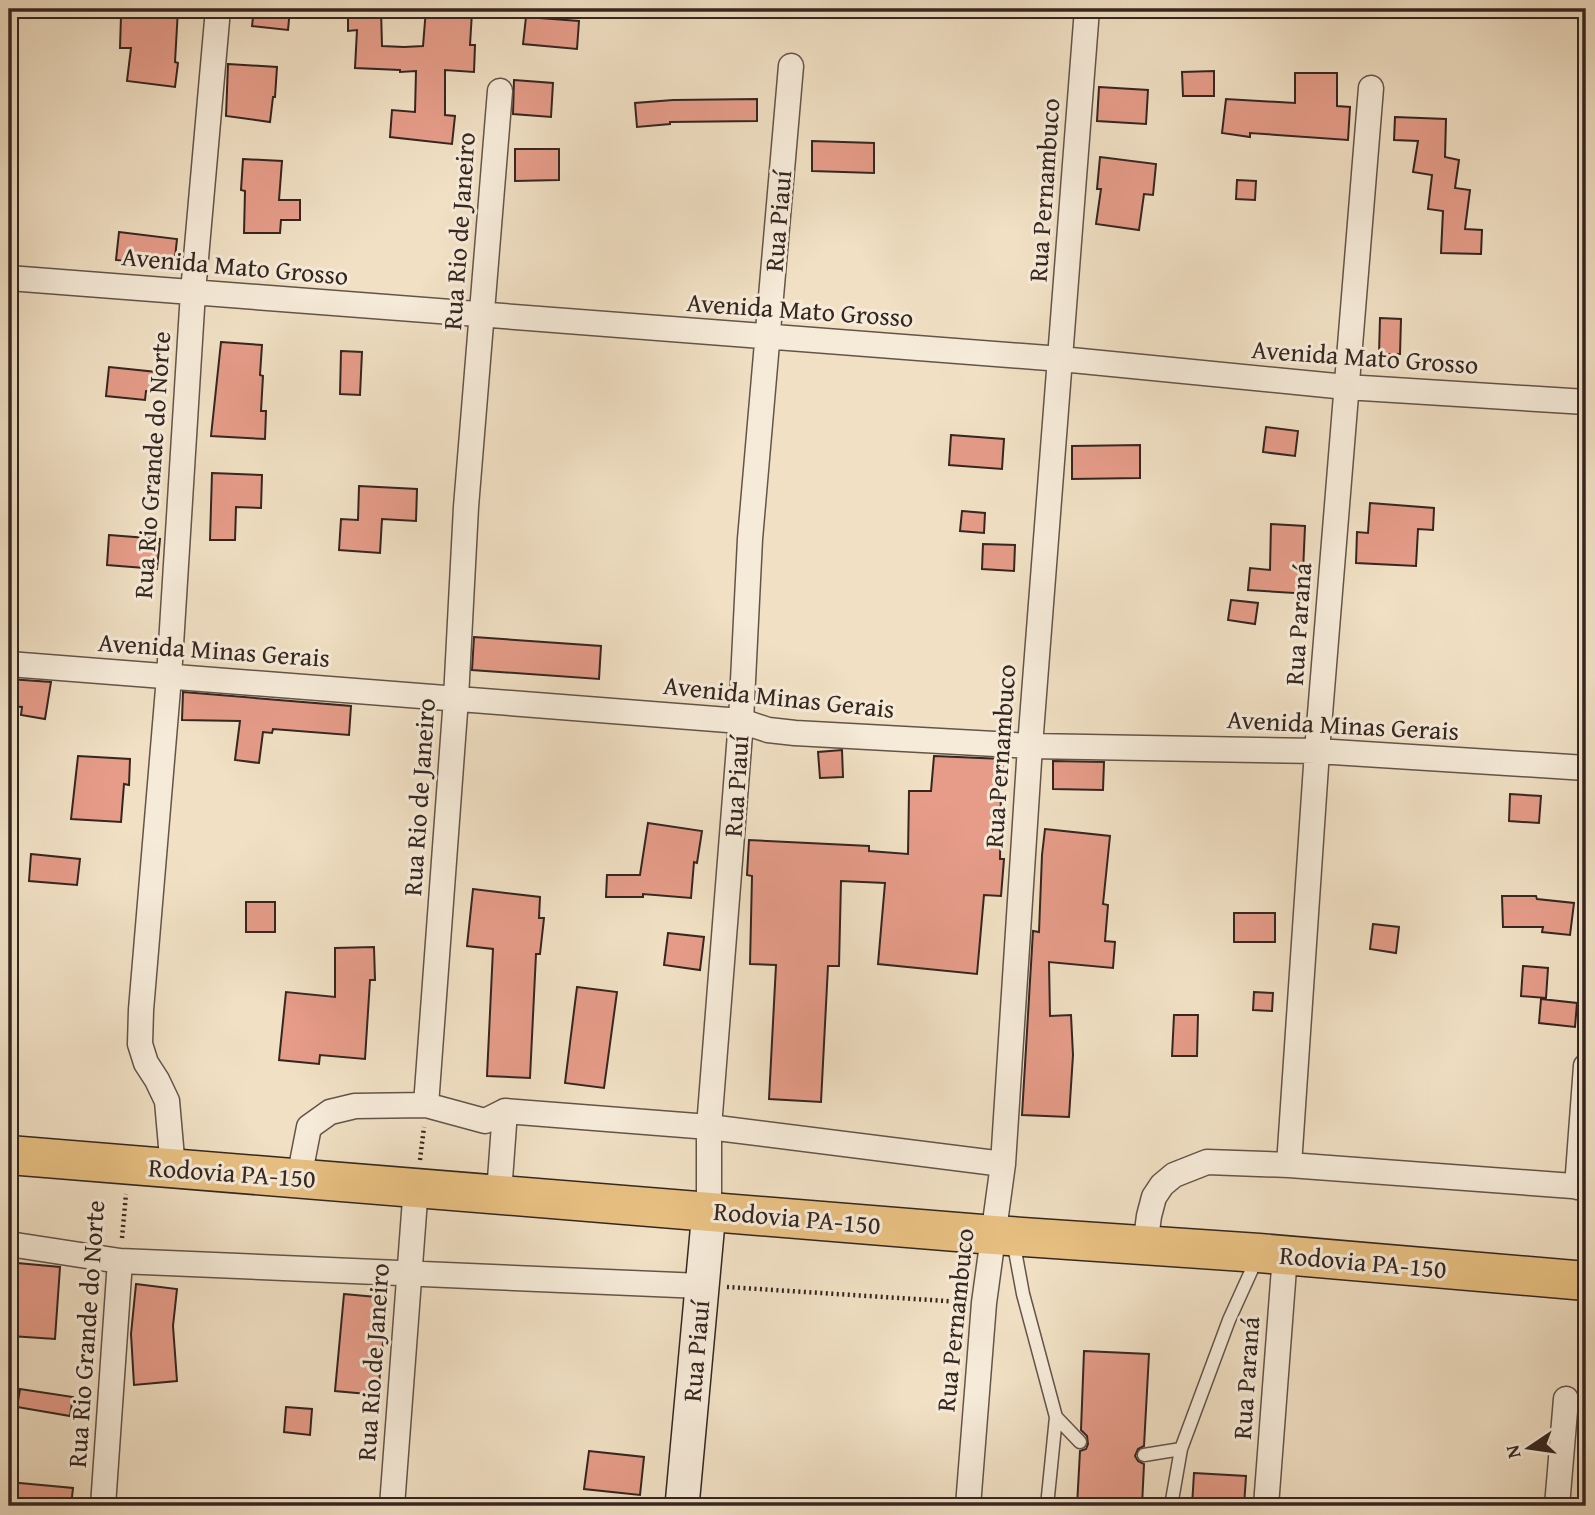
<svg xmlns="http://www.w3.org/2000/svg" width="1595" height="1515" font-family="'Gentium Book Plus',serif">
<style>
.building{fill:#e69c89;stroke:#342621;stroke-width:2}
.lines{fill:none;stroke-linecap:round;stroke-linejoin:round}
.lane-casing{stroke:#63544a;stroke-width:15}
.street-casing{stroke:#63544a;stroke-width:27}
.secondary-casing{stroke:#342621;stroke-width:36}
.highway-casing{stroke:#342621;stroke-width:41}
.path{stroke:#342621;stroke-width:4.5;stroke-dasharray:2 3.5;stroke-linecap:butt}
.lane{stroke:#f6ebd9;stroke-width:12}
.street{stroke:#f6ebd9;stroke-width:24}
.secondary{stroke:#f6ebd9;stroke-width:33}
.highway{stroke:#e8c082;stroke-width:38}
.labels{text-anchor:middle;stroke-width:6;stroke-linejoin:round;paint-order:stroke}
.street-label{font-size:26px;fill:#342621;stroke:#f6ebd9}
</style>
<rect width="100%" height="100%" fill="#f1e0c4"/>
<filter id="stains"><feTurbulence type="fractalNoise" baseFrequency=".00286" numOctaves="4"/><feColorMatrix values="0 0 0 0 .2 0 0 0 0 .09 0 0 0 0 .02 0 0 0 .5 -.17"/></filter>
<radialGradient id="worn" r=".72"><stop offset=".6" stop-color="#630" stop-opacity="0"/><stop offset="1" stop-color="#630" stop-opacity=".3"/></radialGradient>
<path class="building" d="M 131,9 L 178,9 L 175,62 L 178,63 L 175,87 L 127,81 L 131,48 L 120,48 L 121,16 L 130,17 Z
M 254,9 L 290,9 L 288,30 L 252,26 Z
M 381,9 L 382,46 L 404,47 L 423,46 L 426,9 L 472,12 L 470,45 L 475,45 L 474,72 L 445,70 L 445,115 L 455,116 L 452,144 L 390,137 L 392,110 L 415,112 L 416,71 L 400,72 L 400,70 L 355,68 L 357,30 L 348,31 L 348,11 Z
M 526,17 L 579,21 L 577,49 L 523,44 Z
M 228,64 L 277,67 L 275,97 L 273,97 L 270,122 L 226,116 Z
M 1214,71 L 1214,96 L 1183,96 L 1182,72 Z
M 1295,73 L 1337,73 L 1337,106 L 1350,107 L 1348,140 L 1250,133 L 1250,137 L 1222,133 L 1226,99 L 1295,103 Z
M 514,80 L 553,83 L 551,117 L 513,114 Z
M 1099,87 L 1148,90 L 1146,124 L 1097,121 Z
M 757,99 L 757,121 L 670,122 L 670,124 L 637,127 L 635,103 L 673,100 Z
M 1395,117 L 1446,119 L 1445,157 L 1459,160 L 1455,188 L 1470,190 L 1465,229 L 1482,230 L 1481,254 L 1441,253 L 1443,211 L 1428,209 L 1432,175 L 1413,172 L 1418,141 L 1394,140 Z
M 812,141 L 874,143 L 874,173 L 812,171 Z
M 515,149 L 559,149 L 559,180 L 515,181 Z
M 1100,157 L 1156,164 L 1153,195 L 1144,194 L 1139,230 L 1096,224 L 1101,189 L 1097,189 Z
M 243,159 L 282,161 L 279,200 L 300,200 L 300,220 L 281,220 L 280,233 L 244,233 L 245,191 L 241,190 Z
M 1237,180 L 1256,181 L 1255,200 L 1236,199 Z
M 119,232 L 177,239 L 174,267 L 116,260 Z
M 1380,318 L 1401,319 L 1400,354 L 1379,354 Z
M 221,342 L 262,345 L 260,375 L 263,376 L 261,411 L 266,411 L 265,439 L 211,436 Z
M 341,351 L 362,352 L 360,395 L 340,394 Z
M 109,367 L 166,373 L 165,392 L 146,391 L 145,400 L 106,396 Z
M 1266,427 L 1298,431 L 1295,456 L 1263,452 Z
M 951,435 L 1004,439 L 1002,469 L 949,465 Z
M 1140,445 L 1140,478 L 1072,479 L 1072,446 Z
M 212,473 L 262,475 L 261,508 L 236,507 L 235,540 L 210,540 Z
M 359,486 L 417,489 L 416,521 L 382,519 L 380,553 L 339,550 L 341,519 L 358,520 Z
M 1370,503 L 1434,508 L 1433,530 L 1418,529 L 1416,566 L 1356,563 L 1357,532 L 1368,533 Z
M 962,511 L 985,513 L 984,533 L 960,531 Z
M 1271,524 L 1305,526 L 1303,572 L 1312,573 L 1310,594 L 1248,590 L 1250,568 L 1270,570 Z
M 109,535 L 160,539 L 157,569 L 107,565 Z
M 983,544 L 1015,545 L 1014,571 L 982,569 Z
M 1231,600 L 1258,603 L 1255,624 L 1228,620 Z
M 474,637 L 601,646 L 599,679 L 472,670 Z
M 9,679 L 51,682 L 45,719 L 21,715 L 22,707 L 9,706 Z
M 183,692 L 351,706 L 349,735 L 273,729 L 272,733 L 263,732 L 259,763 L 235,760 L 240,721 L 182,720 Z
M 842,750 L 843,777 L 820,778 L 818,752 Z
M 78,756 L 130,759 L 129,785 L 124,784 L 121,822 L 71,819 Z
M 934,756 L 1003,759 L 1001,786 L 1000,859 L 1004,859 L 1001,896 L 984,895 L 977,974 L 878,964 L 885,883 L 841,881 L 839,966 L 828,966 L 821,1102 L 769,1099 L 776,965 L 750,964 L 752,876 L 747,875 L 749,840 L 869,846 L 869,851 L 908,854 L 909,791 L 931,791 Z
M 1053,761 L 1104,762 L 1103,790 L 1053,789 Z
M 1510,794 L 1541,796 L 1539,823 L 1509,821 Z
M 648,823 L 702,831 L 697,863 L 694,862 L 691,898 L 643,894 L 643,897 L 606,897 L 607,875 L 640,875 Z
M 1045,829 L 1110,836 L 1103,904 L 1108,905 L 1105,941 L 1115,942 L 1113,968 L 1049,962 L 1050,1016 L 1071,1015 L 1073,1055 L 1069,1117 L 1022,1115 L 1033,931 L 1039,932 L 1042,855 Z
M 31,854 L 80,859 L 77,885 L 29,881 Z
M 473,889 L 540,897 L 539,918 L 544,918 L 540,954 L 536,954 L 530,1078 L 487,1076 L 493,949 L 467,946 Z
M 1502,896 L 1536,896 L 1537,899 L 1574,903 L 1570,935 L 1542,932 L 1543,927 L 1503,927 Z
M 246,902 L 275,902 L 275,932 L 246,932 Z
M 1234,913 L 1275,913 L 1275,942 L 1234,942 Z
M 1373,924 L 1399,927 L 1396,953 L 1370,949 Z
M 668,933 L 704,937 L 700,970 L 664,965 Z
M 374,947 L 375,980 L 370,980 L 365,1059 L 320,1055 L 319,1064 L 279,1060 L 286,992 L 335,997 L 335,948 Z
M 1523,966 L 1548,968 L 1546,998 L 1521,996 Z
M 577,987 L 617,992 L 604,1088 L 565,1083 Z
M 1254,992 L 1273,993 L 1272,1011 L 1253,1010 Z
M 1541,999 L 1577,1003 L 1575,1027 L 1539,1023 Z
M 1174,1015 L 1198,1015 L 1197,1056 L 1172,1056 Z
M 17,1263 L 60,1267 L 55,1339 L 11,1336 Z
M 136,1284 L 177,1289 L 173,1326 L 177,1381 L 134,1385 L 131,1334 Z
M 344,1294 L 387,1298 L 378,1395 L 335,1391 Z
M 1084,1351 L 1149,1354 L 1144,1446 L 1138,1449 L 1135,1456 L 1138,1461 L 1144,1464 L 1142,1506 L 1077,1506 L 1080,1451 L 1086,1449 L 1088,1444 L 1087,1436 L 1081,1430 Z
M 20,1389 L 73,1397 L 70,1416 L 17,1407 Z
M 286,1407 L 312,1409 L 310,1435 L 284,1432 Z
M 589,1451 L 644,1457 L 640,1495 L 584,1489 Z
M 1194,1473 L 1246,1476 L 1244,1506 L 1192,1506 Z
M 9,1482 L 73,1488 L 71,1506 L 9,1506 Z"/>
<g class="lines">
<defs>
<path id="lane" d="M 1013,1240 L 1023,1294 L 1056,1417 L 1047,1506
M 1056,1417 L 1080,1442
M 1144,1455 L 1181,1449
M 1171,1506 L 1181,1449 L 1229,1320 L 1258,1256"/>
<path id="street" d="M 9,278 L 1061,359 L 1346,387 L 1586,402
M 9,664 L 741,721 L 768,730 L 795,733 L 1030,746 L 1317,751 L 1586,768
M 426,1105 L 456,698 L 466,507 L 500,91
M 1289,1165 L 1317,751 L 1371,88
M 173,1169 L 167,1101 L 157,1080 L 146,1063 L 140,1044 L 141,1010 L 169,677 L 193,292 L 218,9
M 299,1178 L 309,1127 L 330,1112 L 355,1106 L 426,1105 L 485,1121 L 505,1111 L 709,1127 L 1003,1164
M 1577,1187 L 1586,1066
M 499,1193 L 505,1111
M 709,1211 L 709,1127 L 741,721 L 750,539 L 791,66
M 9,1244 L 120,1261 L 701,1286
M 1145,1246 L 1149,1216 L 1154,1197 L 1162,1185 L 1174,1175 L 1207,1162 L 1289,1165 L 1586,1187
M 103,1506 L 120,1261
M 392,1506 L 416,1186
M 968,1506 L 984,1303 L 1003,1164 L 1030,746 L 1087,9
M 1266,1506 L 1285,1255
M 1557,1506 L 1566,1399"/>
<path id="secondary" d="M 682,1506 L 709,1211"/>
<path id="highway" d="M 9,1155 L 994,1235 L 1259,1253 L 1586,1281"/>
</defs>
<use href="#lane" class="lane-casing"/>
<use href="#street" class="street-casing"/>
<use href="#secondary" class="secondary-casing"/>
<use href="#highway" class="highway-casing"/>
<path class="path" d="M 420,1160 L 424,1127
M 122,1238 L 126,1194
M 727,1287 L 962,1302"/>
<use href="#lane" class="lane"/>
<use href="#street" class="street"/>
<use href="#secondary" class="secondary"/>
<use href="#highway" class="highway"/>
</g>
<g class="labels">
<g class="street-label">
<text transform="translate(1044 190) rotate(-86)" y="9">Rua Pernambuco</text>
<text transform="translate(778 221) rotate(-85)" y="9">Rua Piauí</text>
<text transform="translate(459 231) rotate(-86)" y="9">Rua Rio de Janeiro</text>
<text transform="translate(235 266) rotate(5)" y="9">Avenida Mato Grosso</text>
<text transform="translate(800 310) rotate(4)" y="9">Avenida Mato Grosso</text>
<text transform="translate(1365 357) rotate(4)" y="9">Avenida Mato Grosso</text>
<text transform="translate(152 465) rotate(-86)" y="9">Rua Rio Grande do Norte</text>
<text transform="translate(1298 624) rotate(-86)" y="9">Rua Paraná</text>
<text transform="translate(214 650) rotate(4)" y="9">Avenida Minas Gerais</text>
<text transform="translate(779 697) rotate(6)" y="9">Avenida Minas Gerais</text>
<text transform="translate(1343 725) rotate(3)" y="9">Avenida Minas Gerais</text>
<text transform="translate(1000 756) rotate(-86)" y="9">Rua Pernambuco</text>
<text transform="translate(736 786) rotate(-86)" y="9">Rua Piauí</text>
<text transform="translate(419 797) rotate(-86)" y="9">Rua Rio de Janeiro</text>
<text transform="translate(232 1173) rotate(4)" y="9">Rodovia PA-150</text>
<text transform="translate(797 1218) rotate(5)" y="9">Rodovia PA-150</text>
<text transform="translate(1363 1262) rotate(5)" y="9">Rodovia PA-150</text>
<text transform="translate(955 1320) rotate(-84)" y="9">Rua Pernambuco</text>
<text transform="translate(86 1334) rotate(-86)" y="9">Rua Rio Grande do Norte</text>
<text transform="translate(696 1351) rotate(-85)" y="9">Rua Piauí</text>
<text transform="translate(373 1362) rotate(-86)" y="9">Rua Rio de Janeiro</text>
<text transform="translate(1246 1378) rotate(-86)" y="9">Rua Paraná</text>
</g>
</g>
<rect width="1595" height="1515" fill="none" stroke="#f1e0c4" stroke-width="35"/>
<rect x="10" y="10" width="1574" height="1494" fill="none" stroke="#342621" stroke-width="3.5"/>
<rect x="18" y="18" width="1560" height="1480" fill="none" stroke="#342621" stroke-width="2"/>
<g transform="translate(1529 1448) rotate(257)" stroke="#f6ebd9" stroke-width="5" paint-order="stroke">
<path d="M0-5L12 26L0 18L-12 26Z" fill="#342621"/>
<text y="-10" font-size="19" font-weight="bold" text-anchor="middle" fill="#342621">N</text>
</g>
<rect width="100%" height="100%" filter="url(#stains)"/>
<rect width="100%" height="100%" fill="url(#worn)"/>
</svg>
